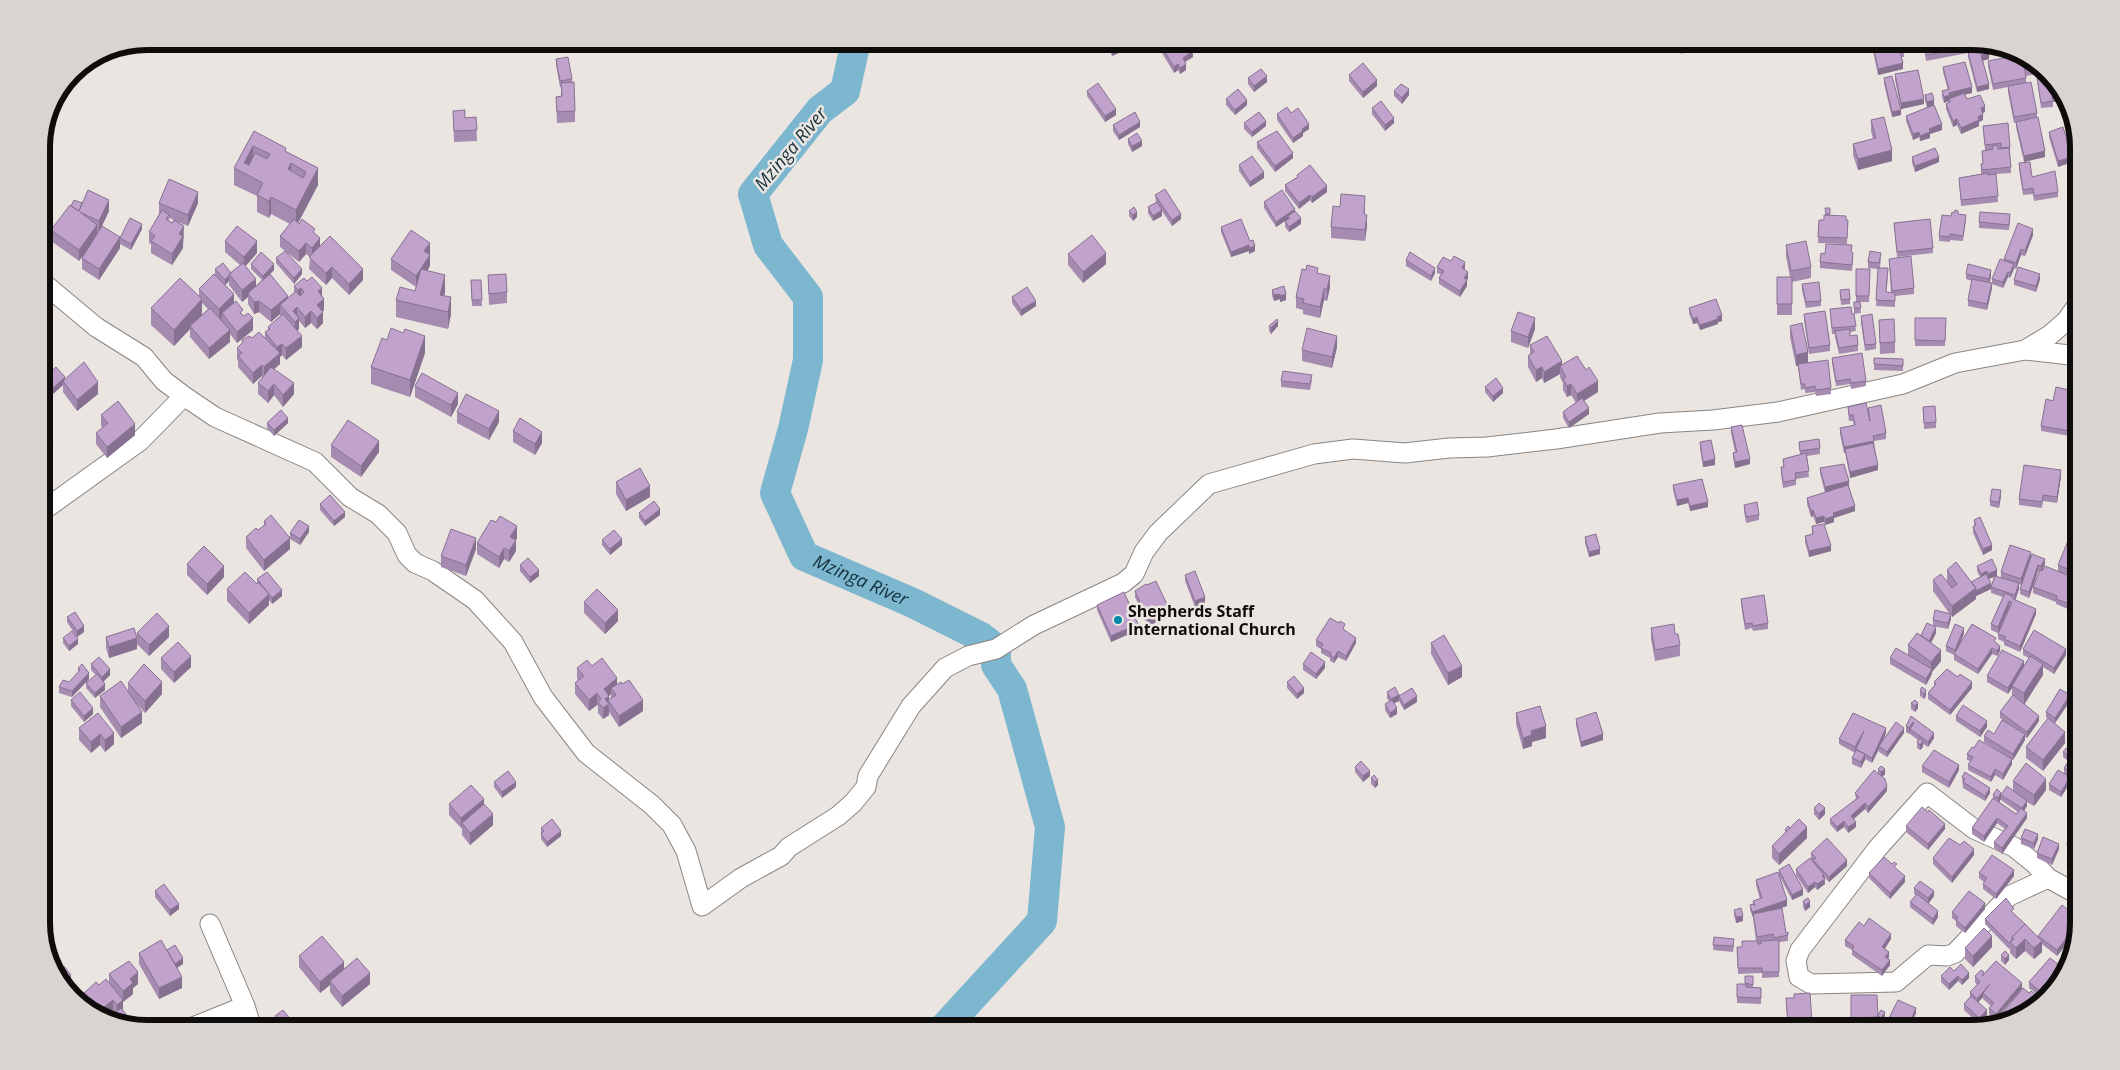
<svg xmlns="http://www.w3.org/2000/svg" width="2120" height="1070" font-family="'Open Sans',sans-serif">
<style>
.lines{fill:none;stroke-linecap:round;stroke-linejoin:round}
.river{stroke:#7cb7cf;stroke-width:30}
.minor-casing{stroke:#8a8581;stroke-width:21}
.minor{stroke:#fff;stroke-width:19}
.wall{fill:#a68bb0;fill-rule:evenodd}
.shaded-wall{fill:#877190}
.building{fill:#c1a2cd;stroke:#877190;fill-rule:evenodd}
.poi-dot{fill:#048aaa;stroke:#ebe5e1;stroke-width:2}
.labels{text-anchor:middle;stroke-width:5;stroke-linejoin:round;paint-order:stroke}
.poi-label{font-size:16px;font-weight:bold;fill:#0f0d0c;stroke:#ebe5e1;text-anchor:start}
.water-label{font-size:18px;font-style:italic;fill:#122f3a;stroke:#ebe5e1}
.rim{fill:none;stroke:#0f0d0c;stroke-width:6}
</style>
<rect width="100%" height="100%" fill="#ebe5e1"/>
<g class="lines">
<path class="river" id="s1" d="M 856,41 L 845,91 L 820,110 L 753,194 L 768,245 L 808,297 L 808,360 L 793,429 L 775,493 L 804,556 L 913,603 L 981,637 L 996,649 L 996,665 L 1012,689 L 1050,827 L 1042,921 L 943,1029"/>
<defs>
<path id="minor" d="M 41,281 L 96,327 L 144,357 L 164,381 L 184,396 L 215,417 L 315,462 L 350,497 L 378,514 L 397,533 L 407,555 L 415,563 L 433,571 L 475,600 L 513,642 L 543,697 L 586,753 L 652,805 L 672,825 L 686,851 L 702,906 L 741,878 L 781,856 L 789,847 L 838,816 L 853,803 L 866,787 L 868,776 L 911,706 L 945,668 L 968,656 L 996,649 L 1034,625 L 1123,583 L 1134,574 L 1144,552 L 1158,533 L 1209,484 L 1314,454 L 1353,449 L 1405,453 L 1449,448 L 1487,447 L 1556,439 L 1660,423 L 1713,420 L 1778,412 L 1903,384 L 1955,363 L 2025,350 L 2050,335 L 2066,321 L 2079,303
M 2025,350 L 2079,356
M 41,512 L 140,441 L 184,396
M 2048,878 L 2009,896 L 1955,953 L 1947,956 L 1928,955 L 1896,982 L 1811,984 L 1799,977 L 1796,961 L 1800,950 L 1877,849 L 1927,793 L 1974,829 L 2014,847 L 2034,863 L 2048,878 L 2079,895
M 210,924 L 245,1006 L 252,1029
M 188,1029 L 245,1006"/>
</defs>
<use href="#minor" class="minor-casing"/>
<use href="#minor" class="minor"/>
</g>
<path class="wall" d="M 253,41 L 273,41 L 273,42 L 260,52 L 253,44 Z
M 1074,41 L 1088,41 L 1078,48 Z
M 1105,41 L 1136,41 L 1136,45 L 1112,56 Z
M 1418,41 L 1428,41 L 1422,46 Z
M 1622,41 L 1641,41 L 1637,48 Z
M 1663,41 L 1692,41 L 1691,44 L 1687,43 L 1682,54 L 1663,45 Z
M 1871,41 L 1897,41 L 1904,51 L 1904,57 L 1901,57 L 1903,69 L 1878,75 Z
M 1923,41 L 1948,41 L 1949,45 L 1980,46 L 1980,48 L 1989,59 L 1983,61 L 1989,89 L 1977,92 L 1968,57 L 1968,53 L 1926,61 Z
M 1159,42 L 1193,57 L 1185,62 L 1186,70 L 1180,74 L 1178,70 L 1174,73 L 1159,48 Z
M 2023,55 L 2047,76 L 2043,76 L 2042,73 L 2026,76 Z
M 556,59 L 572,79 L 575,111 L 575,122 L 557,123 L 556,97 L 561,96 L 561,87 L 560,87 L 556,65 Z
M 1988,61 L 2026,78 L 2026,83 L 2037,113 L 2037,117 L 2045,157 L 2024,162 L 2016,127 L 2016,123 L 2014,123 L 2008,92 L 2008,87 L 1993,90 L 1988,66 Z
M 1943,67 L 1972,93 L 1965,94 L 1967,99 L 1985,112 L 1983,113 L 1983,120 L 1979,122 L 1979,126 L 1961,134 L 1957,125 L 1953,127 L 1946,109 L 1946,104 L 1949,102 L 1949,101 L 1944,103 L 1942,97 L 1942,91 L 1948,90 L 1943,72 Z
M 1895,74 L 1924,104 L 1901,109 L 1895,80 Z
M 1349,75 L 1377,86 L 1363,98 L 1349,81 Z
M 1248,78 L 1267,82 L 1254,92 L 1248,84 Z
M 1884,78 L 1901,115 L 1892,117 L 1884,84 Z
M 2037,78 L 2060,96 L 2060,102 L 2053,102 L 2053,107 L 2041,108 Z
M 1087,91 L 1116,115 L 1105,122 L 1087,96 Z
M 1394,91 L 1409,95 L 1402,104 L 1394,96 Z
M 1925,95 L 1934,105 L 1942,130 L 1930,134 L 1930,138 L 1920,141 L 1919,137 L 1913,140 L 1906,121 L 1906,116 L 1927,107 L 1925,101 Z
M 1226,99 L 1247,105 L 1235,115 L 1226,105 Z
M 1372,108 L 1394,123 L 1385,131 L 1372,114 Z
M 453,111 L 465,118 L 476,117 L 477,141 L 454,142 Z
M 1291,113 L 1309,129 L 1303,133 L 1303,136 L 1293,143 L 1277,120 L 1277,114 Z
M 1871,120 L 1892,161 L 1858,170 L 1853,155 L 1853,144 L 1873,139 L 1871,131 Z
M 1244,123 L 1266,126 L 1252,137 L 1244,129 Z
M 1113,125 L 1140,127 L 1119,140 L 1113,131 Z
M 1983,126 L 2010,147 L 2010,152 L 2011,173 L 1996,174 L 1998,202 L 1961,206 L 1959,178 L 1981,174 L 1981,164 L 1983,164 L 1982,151 L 1985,150 Z
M 254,131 L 286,152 L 318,168 L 318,185 L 298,223 L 315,234 L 320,247 L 363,280 L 349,295 L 332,278 L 326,285 L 309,269 L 310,257 L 306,254 L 299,262 L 280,247 L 280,236 L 290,224 L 271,214 L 269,218 L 257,212 L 257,196 L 234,185 L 234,168 Z
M 2049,132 L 2072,162 L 2058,167 L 2049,137 Z
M 1128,139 L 1142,146 L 1132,152 L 1128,144 Z
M 1257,142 L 1293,158 L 1275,172 L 1257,148 Z
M 1912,157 L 1939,162 L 1915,172 L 1912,163 Z
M 2019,163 L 2032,177 L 2058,192 L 2058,197 L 2034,201 L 2033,194 L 2023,195 L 2019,169 Z
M 1239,165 L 1264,178 L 1250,187 L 1239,171 Z
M 1297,175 L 1327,192 L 1312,203 L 1310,200 L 1299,209 L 1285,191 L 1285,185 L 1297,177 Z
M 1155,195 L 1181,219 L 1172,226 L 1162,211 L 1162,216 L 1153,221 L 1148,213 L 1148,207 L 1156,202 Z
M 1264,202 L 1295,211 L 1301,224 L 1289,232 L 1285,227 L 1285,221 L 1288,219 L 1276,227 L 1264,208 Z
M 82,203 L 109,211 L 102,226 L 120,248 L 99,280 L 82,269 L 82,258 L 85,253 L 79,261 L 51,241 L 51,230 L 71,206 Z
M 159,203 L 198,203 L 188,226 L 178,222 L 184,237 L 183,239 L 183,248 L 172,265 L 151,253 L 151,244 L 149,243 L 149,232 L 159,214 ZM 169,218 L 174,220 L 172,223 L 169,221 Z
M 1365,208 L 1365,214 L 1367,226 L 1365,241 L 1331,238 L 1331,227 Z
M 1830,208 L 1830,215 L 1848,220 L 1847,244 L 1818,243 L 1819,220 L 1824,220 L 1825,215 Z
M 1129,211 L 1137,217 L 1133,221 L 1129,216 Z
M 1958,214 L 1966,220 L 1963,241 L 1950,240 L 1950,242 L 1939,241 L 1939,236 L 1951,216 Z
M 2010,220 L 2009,230 L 1979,228 L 1979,222 Z
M 1894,223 L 1933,248 L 1933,253 L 1897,257 Z
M 1221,227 L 1250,241 L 1255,251 L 1249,254 L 1249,251 L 1231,257 L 1221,232 Z
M 142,229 L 131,250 L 120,244 L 120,238 Z
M 2033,235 L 2025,256 L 2021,255 L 2016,269 L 2014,268 L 2010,278 L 2008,277 L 2003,288 L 1992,284 L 1992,279 L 2004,260 L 2004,259 Z
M 225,241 L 257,253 L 245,266 L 256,286 L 262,280 L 251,269 L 251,264 L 274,270 L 270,274 L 288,298 L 294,293 L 294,286 L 304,278 L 322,296 L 324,310 L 323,311 L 323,323 L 317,329 L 311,323 L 305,328 L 299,321 L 299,329 L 297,331 L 302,347 L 286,360 L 282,355 L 280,357 L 280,364 L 274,369 L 294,394 L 283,407 L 274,395 L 268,403 L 258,394 L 258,383 L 263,377 L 262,376 L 253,384 L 238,367 L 238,361 L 237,359 L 237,348 L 242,343 L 242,340 L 252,338 L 265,338 L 265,332 L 268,330 L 268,327 L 280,316 L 280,314 L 271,322 L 259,312 L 254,314 L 248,304 L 248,297 L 242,302 L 229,285 L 229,281 L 225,285 L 234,302 L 253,330 L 237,343 L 230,334 L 230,342 L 209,359 L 190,337 L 190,329 L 174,346 L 151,325 L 151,308 L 199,296 L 199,289 L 215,275 L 215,269 L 231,273 L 240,265 L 225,252 ZM 202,303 L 208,309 L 202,315 Z
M 1786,245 L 1811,267 L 1811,278 L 1792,282 L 1792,315 L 1777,315 L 1777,277 L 1790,277 L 1786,256 Z
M 1851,252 L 1853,258 L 1852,271 L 1820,268 L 1820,262 L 1825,254 Z
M 430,254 L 430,266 L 427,271 L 445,292 L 444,296 L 451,314 L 448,329 L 396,317 L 396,300 L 415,291 L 417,285 L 416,287 L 391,270 L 391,259 Z
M 1068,254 L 1106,264 L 1083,283 L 1068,265 Z
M 276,258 L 302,274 L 294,284 L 276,263 Z
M 1881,258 L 1880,268 L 1888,274 L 1886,293 L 1891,293 L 1889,259 L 1914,288 L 1914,294 L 1895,296 L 1895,307 L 1876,306 L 1878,269 L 1868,268 L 1868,262 Z
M 1406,260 L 1435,273 L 1431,281 L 1406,266 Z
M 1451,261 L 1465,268 L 1464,269 L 1468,278 L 1467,280 L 1467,286 L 1460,297 L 1439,284 L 1439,278 L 1442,275 L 1437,273 L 1437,267 Z
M 1856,269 L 1870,269 L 1869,302 L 1860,302 L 1861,313 L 1854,314 L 1856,331 L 1850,332 L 1850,336 L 1858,345 L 1858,351 L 1839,354 L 1835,337 L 1835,334 L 1832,334 L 1830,309 L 1852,314 L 1854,314 L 1854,302 L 1856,302 Z
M 1318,273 L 1330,287 L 1327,301 L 1324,300 L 1320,318 L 1303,314 L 1303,310 L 1296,308 L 1296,297 Z
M 1966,274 L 1991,276 L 1990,282 L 1992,288 L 1987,310 L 1968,306 L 1968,300 L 1972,281 L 1966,279 Z
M 488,275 L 507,292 L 507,303 L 489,305 Z
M 2040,279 L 2036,292 L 2014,285 L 2014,280 Z
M 471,280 L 481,280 L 482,306 L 472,306 Z
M 1802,284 L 1821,301 L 1821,306 L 1806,308 L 1802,290 Z
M 1272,290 L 1286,300 L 1280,302 L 1280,299 L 1274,301 L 1272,296 Z
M 1840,290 L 1850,299 L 1850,304 L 1841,305 Z
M 1012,297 L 1036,306 L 1021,316 L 1012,303 Z
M 1689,308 L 1722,321 L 1718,322 L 1718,324 L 1700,330 L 1697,323 L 1693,324 L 1689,313 Z
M 1804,314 L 1830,345 L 1830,351 L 1809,354 L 1804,320 Z
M 1861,316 L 1876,344 L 1876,349 L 1865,351 L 1861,322 Z
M 1915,318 L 1946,318 L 1945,346 L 1915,346 Z
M 1879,320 L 1895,342 L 1895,353 L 1880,354 Z
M 1269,326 L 1278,326 L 1271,334 L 1269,331 Z
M 1790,326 L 1808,362 L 1831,388 L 1831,394 L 1816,396 L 1815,392 L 1805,393 L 1805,389 L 1801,390 L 1798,366 L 1796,366 L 1790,337 Z
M 1535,329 L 1528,348 L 1511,342 L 1511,331 Z
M 1530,345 L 1562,365 L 1598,392 L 1584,401 L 1589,414 L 1569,428 L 1563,418 L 1563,412 L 1576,403 L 1571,395 L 1567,397 L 1563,390 L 1563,383 L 1560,377 L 1560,374 L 1544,383 L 1542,378 L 1536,382 L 1528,367 L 1528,356 L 1530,354 Z
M 1337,347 L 1332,368 L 1302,361 L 1302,350 Z
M 425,353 L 410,397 L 371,384 L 371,367 Z
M 1832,358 L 1866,381 L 1866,386 L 1851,389 L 1850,384 L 1836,386 L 1832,363 Z
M 1874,358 L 1903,359 L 1903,371 L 1874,370 Z
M 44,378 L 65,379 L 98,394 L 77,411 L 63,392 L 63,385 L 53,394 L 44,383 Z
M 1312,380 L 1310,390 L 1281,387 L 1281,381 Z
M 415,386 L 458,404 L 451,417 L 415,397 Z
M 1485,387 L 1503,393 L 1493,402 L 1485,392 Z
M 2074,396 L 2073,405 L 2075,411 L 2070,436 L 2041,431 L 2041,426 L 2053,401 Z
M 1848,407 L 1868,412 L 1868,408 L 1886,433 L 1886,439 L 1874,441 L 1878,470 L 1850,478 L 1845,452 L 1844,453 L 1840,434 L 1840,428 L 1854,426 L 1853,421 L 1849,421 L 1848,412 Z
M 1923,407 L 1936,422 L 1936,428 L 1924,429 Z
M 457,412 L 499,422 L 489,440 L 457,423 Z
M 101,415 L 135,435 L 107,458 L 96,444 L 96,433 L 103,428 L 101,426 Z
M 267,423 L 288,423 L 274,436 L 267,428 Z
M 1731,427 L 1750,464 L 1735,468 L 1733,458 L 1733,453 L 1735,452 L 1731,433 Z
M 513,431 L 542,443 L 535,455 L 513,442 Z
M 1700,442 L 1715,465 L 1703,467 L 1700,448 Z
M 1799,442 L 1820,448 L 1820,454 L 1807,456 L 1809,477 L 1796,479 L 1796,485 L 1783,488 L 1781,473 L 1781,467 L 1783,467 L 1783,459 L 1800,455 Z
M 331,445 L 379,452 L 361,477 L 331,457 Z
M 1820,468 L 1849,487 L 1855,511 L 1834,518 L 1834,522 L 1825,525 L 1824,522 L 1816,524 L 1813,516 L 1811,517 L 1807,504 L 1807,498 L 1825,493 L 1820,473 Z
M 2061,476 L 2057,503 L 2043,501 L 2042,508 L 2019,505 L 2019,499 Z
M 616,482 L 650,497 L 626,511 L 616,494 Z
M 1673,485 L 1708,507 L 1690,511 L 1688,503 L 1677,506 L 1673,490 Z
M 2001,496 L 1999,508 L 1990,506 L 1990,501 Z
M 320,504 L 345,517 L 334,526 L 320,510 Z
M 1744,505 L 1759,515 L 1759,520 L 1746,523 L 1744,510 Z
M 639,513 L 660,515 L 645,526 L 639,518 Z
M 1974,520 L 1992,550 L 1983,555 L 1973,533 L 1973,527 L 1974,526 Z
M 264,521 L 290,537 L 290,533 L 309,532 L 300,545 L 290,539 L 290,549 L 264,571 L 246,548 L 246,537 L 258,530 L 264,526 Z
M 496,522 L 517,538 L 516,540 L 516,551 L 509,562 L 504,559 L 499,568 L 477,554 L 477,543 Z
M 1812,526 L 1831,551 L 1809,557 L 1805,542 L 1805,536 L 1812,535 Z
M 2079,534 L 2079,588 L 2070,610 L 2056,604 L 2056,602 L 2033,593 L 2033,587 L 2040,571 L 2038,571 L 2029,598 L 2020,594 L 2020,589 L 2032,554 L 2045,564 L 2042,571 L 2058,571 L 2058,565 Z
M 1585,537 L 1600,554 L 1589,557 L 1585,543 Z
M 602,540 L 622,545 L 610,555 L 602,545 Z
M 476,549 L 466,576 L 441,567 L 441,556 Z
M 2031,557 L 2021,585 L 2019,584 L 2019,589 L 2015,600 L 2036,614 L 2020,652 L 2004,645 L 2004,642 L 1998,639 L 1998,634 L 2009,607 L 1998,633 L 1991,630 L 1991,624 L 2003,597 L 1991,593 L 1991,589 L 1976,596 L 1976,599 L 1952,617 L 1951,615 L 1951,619 L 1948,629 L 1933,626 L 1933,620 L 1949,613 L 1933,591 L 1933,580 L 1947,581 L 1947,570 L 1971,582 L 1980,577 L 1977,571 L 1977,566 L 1997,576 L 1996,576 L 2001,578 L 2001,572 ZM 1994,577 L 1991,586 L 1989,579 Z
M 187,564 L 224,577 L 207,595 L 187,575 Z
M 520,565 L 539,576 L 530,583 L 520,571 Z
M 1185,575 L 1205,603 L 1195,607 L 1185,581 Z
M 257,579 L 282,596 L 272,604 L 269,600 L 269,605 L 249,624 L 227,601 L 227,589 L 257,584 Z
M 1135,591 L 1170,616 L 1148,626 L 1135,597 Z
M 1741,599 L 1768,623 L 1768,629 L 1753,631 L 1752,628 L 1745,630 L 1741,604 Z
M 584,602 L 618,621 L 605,634 L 584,613 Z
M 1097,605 L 1138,630 L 1111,642 L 1097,610 Z
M 67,617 L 84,632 L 77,637 L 78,644 L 69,651 L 63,643 L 63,638 L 76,636 L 67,622 Z
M 1651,628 L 1680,645 L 1680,656 L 1655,661 L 1651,639 Z
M 1345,630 L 1356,643 L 1346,661 L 1338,657 L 1334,663 L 1330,661 L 1330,658 L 1321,653 L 1321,649 L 1316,646 L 1316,640 Z
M 137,633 L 169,637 L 149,656 L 137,644 Z
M 1936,633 L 1931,643 L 1941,661 L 1932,672 L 1932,674 L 1926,685 L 1890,664 L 1890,658 L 1908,655 L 1908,645 L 1921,635 Z
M 1964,634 L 1959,645 L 1996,642 L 2000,651 L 1997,656 L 1992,654 L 1978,674 L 1954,660 L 1954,655 L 1946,651 L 1946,646 Z
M 106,637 L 137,649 L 109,658 L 106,648 Z
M 1431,643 L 1462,677 L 1448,685 L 1431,654 Z
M 2079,648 L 2079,663 L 2077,663 L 2077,658 Z
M 2023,649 L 2066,655 L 2054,674 L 2043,667 L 2043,675 L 2024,704 L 2039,721 L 2027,738 L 2025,737 L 2025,740 L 2013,760 L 2012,759 L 2012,764 L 2003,780 L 1995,775 L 1991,782 L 1968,770 L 1968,765 L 1970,761 L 1967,760 L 1967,754 L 1974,748 L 2005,755 L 1984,742 L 1984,736 L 1994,734 L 2009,725 L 2000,718 L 2000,712 L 2012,696 L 2012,688 L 2008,694 L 1987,682 L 1987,676 L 2024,666 L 2029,658 L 2023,655 Z
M 161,658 L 191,667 L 174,683 L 161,669 Z
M 91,664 L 110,675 L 103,682 L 105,690 L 95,698 L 86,688 L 86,683 L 96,675 L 91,670 Z
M 1303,664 L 1325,668 L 1316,679 L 1303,670 Z
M 592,666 L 617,684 L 643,711 L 619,727 L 609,712 L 609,715 L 603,719 L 598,713 L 598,706 L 597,705 L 589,711 L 575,694 L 575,683 L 578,680 L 577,679 L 577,668 ZM 611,694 L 611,697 L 609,699 L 609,696 Z
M 78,668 L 89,679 L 72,697 L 59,693 L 59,687 L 69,682 L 78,673 Z
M 1287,682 L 1304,693 L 1297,699 L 1287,688 Z
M 1934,682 L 1972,688 L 1950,715 L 1928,699 L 1928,693 L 1934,686 Z
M 128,683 L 162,694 L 145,713 L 137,704 L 142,723 L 121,738 L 100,707 L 100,696 L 128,690 Z
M 1920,690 L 1926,696 L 1924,699 L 1920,696 Z
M 1387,692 L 1399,695 L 1417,702 L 1404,710 L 1399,701 L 1394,703 L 1397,714 L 1390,718 L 1385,710 L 1385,704 L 1389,702 L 1387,698 Z
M 71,700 L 93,714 L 84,722 L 71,706 Z
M 2070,701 L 2055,723 L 2065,743 L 2043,771 L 2026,758 L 2026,747 L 2048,719 L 2046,717 L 2046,712 Z
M 1911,703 L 1918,708 L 1915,712 L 1911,709 Z
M 98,713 L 114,744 L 105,752 L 100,745 L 91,753 L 79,740 L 79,728 Z
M 1516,713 L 1546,738 L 1532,742 L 1532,746 L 1523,749 L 1516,724 Z
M 1911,716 L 1934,738 L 1928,747 L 1923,744 L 1923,747 L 1920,750 L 1917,748 L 1917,742 L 1918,740 L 1910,734 L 1910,732 L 1909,734 L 1906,732 L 1906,726 Z
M 1956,716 L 1987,727 L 1980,737 L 1956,721 Z
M 1576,719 L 1603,740 L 1581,747 L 1576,725 Z
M 2079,731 L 2079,742 L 2076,740 L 2076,734 Z
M 1886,733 L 1883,740 L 1904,733 L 1887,757 L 1879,752 L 1879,749 L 1872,763 L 1865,759 L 1861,768 L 1852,764 L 1852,758 L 1855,753 L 1839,744 L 1839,739 Z
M 2063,752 L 2072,756 L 2079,755 L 2079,804 L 2077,807 L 2068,801 L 2068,796 L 2076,782 L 2070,778 L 2070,783 L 2061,797 L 2049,790 L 2049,784 L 2064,773 L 2064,768 L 2068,761 L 2063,757 Z
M 1922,766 L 1959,770 L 1949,788 L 1922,772 Z
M 1355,767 L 1370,776 L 1363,782 L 1355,772 Z
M 1878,769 L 1885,774 L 1882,777 L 1887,791 L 1868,813 L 1865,809 L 1854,819 L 1856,827 L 1848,833 L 1844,827 L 1837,832 L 1830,824 L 1830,819 L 1856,799 L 1855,793 L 1878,773 Z
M 41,770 L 52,784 L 47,791 L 41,786 Z
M 1962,777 L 1990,793 L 1985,801 L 1963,788 Z
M 1371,778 L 1378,785 L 1375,788 L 1371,784 Z
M 2013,781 L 2046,790 L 2034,806 L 2027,802 L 2027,806 L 2024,810 L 2027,818 L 2002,854 L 1994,848 L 1994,842 L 2005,829 L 1997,823 L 1984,842 L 1972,834 L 1972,828 L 1993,798 L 1993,795 L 2001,794 L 2013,791 ZM 2001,799 L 2001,800 L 2018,812 L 2016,814 L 1999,802 Z
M 494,782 L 516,787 L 502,798 L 494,787 Z
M 449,804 L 484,805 L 493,825 L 470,845 L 462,835 L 462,829 L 449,815 Z
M 1814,808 L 1825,814 L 1819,820 L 1814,814 Z
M 2079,822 L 2079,873 L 2067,871 L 2067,865 L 2069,851 L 2067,851 L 2067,845 L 2074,829 Z
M 1906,826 L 1945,829 L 1928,850 L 1906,832 Z
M 541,828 L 561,836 L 547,847 L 541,839 Z
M 1790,828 L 1807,838 L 1779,865 L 1772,858 L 1772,846 L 1785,833 L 1785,830 Z
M 2021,838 L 2038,839 L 2034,849 L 2021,844 Z
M 2059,849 L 2052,865 L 2037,858 L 2037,853 Z
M 1811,853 L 1847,866 L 1829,882 L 1824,877 L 1825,884 L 1817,890 L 1815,887 L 1808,893 L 1796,875 L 1796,869 L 1811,858 Z
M 1974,855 L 1952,883 L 1933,864 L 1933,858 Z
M 1779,870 L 1803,895 L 1792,900 L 1779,875 Z
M 1869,873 L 1905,882 L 1890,899 L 1869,878 Z
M 1979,873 L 2014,876 L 1996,899 L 1983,889 L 1983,884 L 1984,882 L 1979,878 Z
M 1756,880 L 1787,906 L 1775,910 L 1786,933 L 1788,935 L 1788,941 L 1779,942 L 1779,977 L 1762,978 L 1762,973 L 1738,974 L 1737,947 L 1742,947 L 1756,941 L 1753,917 L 1750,910 L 1750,905 L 1753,904 L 1753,901 L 1760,899 L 1756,885 Z
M 1914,888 L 1934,896 L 1928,904 L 1938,917 L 1933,925 L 1910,907 L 1910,902 L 1916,895 L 1914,894 Z
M 155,891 L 179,909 L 170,916 L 155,897 Z
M 1803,901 L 1810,907 L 1805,911 L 1803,907 Z
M 1985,909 L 1965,933 L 1956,926 L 1956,921 L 1952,918 L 1952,912 Z
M 1734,910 L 1743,921 L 1736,923 L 1734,915 Z
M 2014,914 L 2038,937 L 2038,936 L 2077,923 L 2072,929 L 2073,936 L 2057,956 L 2042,944 L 2042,952 L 2034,959 L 2025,951 L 2016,959 L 2010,953 L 2010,948 L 2009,949 L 1985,924 L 1985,919 Z
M 1864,926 L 1891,939 L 1885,949 L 1889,957 L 1888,958 L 1890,965 L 1882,976 L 1852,955 L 1852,950 L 1845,946 L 1845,940 Z
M 1714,937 L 1734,945 L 1733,952 L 1713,950 Z
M 1992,947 L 1973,967 L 1965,959 L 1965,948 Z
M 167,950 L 183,964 L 177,968 L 182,988 L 159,999 L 139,964 L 139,953 Z
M 2001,955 L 2009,960 L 2005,965 L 2001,961 Z
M 299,956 L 344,969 L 370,984 L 342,1007 L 330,992 L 330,985 L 320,993 L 299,967 Z
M 1996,961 L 1996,1019 L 1989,1014 L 1989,1008 L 1991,1006 L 1983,999 L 1983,997 L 1978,1002 L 1987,1015 L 1979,1024 L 1964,1010 L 1964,1004 L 1970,997 L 1970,992 L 1977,985 L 1975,982 L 1975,976 L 1984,974 Z
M 57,971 L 71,980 L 64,985 L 57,977 Z
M 1954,971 L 1969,978 L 1962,985 L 1958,981 L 1949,990 L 1941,982 L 1941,976 Z
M 2067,971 L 2045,996 L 2044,996 L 2042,998 L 2029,988 L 2029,982 Z
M 109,974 L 138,984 L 133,988 L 133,994 L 123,1002 L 123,1010 L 129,1025 L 113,1011 L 100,1018 L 82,1001 L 82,995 L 109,982 Z
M 1745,976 L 1753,976 L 1753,987 L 1761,988 L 1761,1004 L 1737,1003 L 1737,984 L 1745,984 Z
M 1851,995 L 1878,1015 L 1885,1018 L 1881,1023 L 1878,1021 L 1878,1023 L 1851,1023 Z
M 1786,1004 L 1812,1023 L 1812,1029 L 1788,1029 Z
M 1916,1013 L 1909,1029 L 1894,1029 L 1888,1026 L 1888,1020 Z
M 275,1016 L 291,1024 L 302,1029 L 280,1029 L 275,1022 Z"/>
<path class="shaded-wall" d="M 267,41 L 273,41 L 273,42 L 260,52 L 260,47 Z
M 1080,41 L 1088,41 L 1078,48 L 1078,42 Z
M 1132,41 L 1136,41 L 1136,45 L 1112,56 L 1112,50 Z
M 1422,41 L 1428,41 L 1422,46 Z
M 1638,41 L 1641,41 L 1637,48 L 1637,43 Z
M 1685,41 L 1687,41 L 1687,43 L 1682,54 L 1682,48 Z
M 1193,51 L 1193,57 L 1183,63 L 1183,58 Z
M 1989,53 L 1989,59 L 1981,61 L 1981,55 Z
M 1903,63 L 1903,69 L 1878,75 L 1878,69 Z
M 1178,64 L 1178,70 L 1174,73 L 1174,67 Z
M 1186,64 L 1186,70 L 1180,74 L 1180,68 Z
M 1267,76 L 1267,82 L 1254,92 L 1254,86 Z
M 1377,80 L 1377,86 L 1363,98 L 1363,92 Z
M 1989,84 L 1989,89 L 1977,92 L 1977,87 Z
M 1972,87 L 1972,93 L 1950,98 L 1949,99 L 1949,101 L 1944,103 L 1944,97 L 1949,93 Z
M 1409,89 L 1409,95 L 1402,104 L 1402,98 Z
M 1924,99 L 1924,104 L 1901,109 L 1901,103 Z
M 1247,100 L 1247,105 L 1235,115 L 1235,110 Z
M 1934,100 L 1934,106 L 1927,108 L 1927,102 Z
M 1985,106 L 1985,112 L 1981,113 L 1981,108 Z
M 1116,109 L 1116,115 L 1105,122 L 1105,116 Z
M 1901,110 L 1901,115 L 1892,117 L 1892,112 Z
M 1983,114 L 1983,120 L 1979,122 L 1979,126 L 1961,134 L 1961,128 L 1978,117 Z
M 1394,118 L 1394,123 L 1385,131 L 1385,125 Z
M 1957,119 L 1957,125 L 1953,127 L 1953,121 Z
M 1266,121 L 1266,126 L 1252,137 L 1252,132 Z
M 1140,122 L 1140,127 L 1119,140 L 1119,135 Z
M 1309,124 L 1309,129 L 1303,133 L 1303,136 L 1293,143 L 1293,138 L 1302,129 Z
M 1942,124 L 1942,130 L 1930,134 L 1930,138 L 1920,141 L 1920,136 L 1929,129 Z
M 1919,132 L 1919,137 L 1913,140 L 1913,134 Z
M 1142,141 L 1142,146 L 1132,152 L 1132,146 Z
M 253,146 L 253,162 L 247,175 L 244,163 Z
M 1892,150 L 1892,161 L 1858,170 L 1858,159 Z
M 2045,151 L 2045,157 L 2024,162 L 2024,156 Z
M 1293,153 L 1293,158 L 1275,172 L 1275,166 Z
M 1939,157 L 1939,162 L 1915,172 L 1915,166 Z
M 2072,157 L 2072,162 L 2058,167 L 2058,161 Z
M 45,160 L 45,166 L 41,171 L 41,165 Z
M 291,163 L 291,180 L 288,169 Z
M 318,168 L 318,185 L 296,227 L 296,210 Z
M 1264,172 L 1264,178 L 1250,187 L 1250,182 Z
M 1327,186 L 1327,192 L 1312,203 L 1312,197 Z
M 198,192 L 198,203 L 188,226 L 188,215 Z
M 1310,195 L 1310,200 L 1299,209 L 1299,203 Z
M 271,197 L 271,214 L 269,218 L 269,201 Z
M 109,200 L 109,211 L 99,232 L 99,221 Z
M 1295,209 L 1295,215 L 1288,216 L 1288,219 L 1276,227 L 1276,222 Z
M 1162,210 L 1162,216 L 1153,221 L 1153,216 Z
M 1137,212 L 1137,217 L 1133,221 L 1133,215 Z
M 1181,214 L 1181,219 L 1172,226 L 1172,220 Z
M 1367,215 L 1367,226 L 1365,241 L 1365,230 Z
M 1301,218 L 1301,224 L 1289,232 L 1289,227 Z
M 45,222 L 45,234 L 41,238 L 41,227 Z
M 142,224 L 142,229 L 131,250 L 131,244 Z
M 97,225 L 97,236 L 79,261 L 79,250 Z
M 184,226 L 183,248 L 172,265 L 172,254 L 179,234 Z
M 2033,229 L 2033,235 L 2025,256 L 2025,251 Z
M 120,237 L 120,248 L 99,280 L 99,269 Z
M 320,238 L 320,249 L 312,259 L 312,248 Z
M 257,241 L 257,253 L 244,268 L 244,257 Z
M 306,243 L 306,254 L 299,262 L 299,251 Z
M 430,243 L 430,254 L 424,262 L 424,251 Z
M 1249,245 L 1249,251 L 1231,257 L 1231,252 Z
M 1255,246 L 1255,251 L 1249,254 L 1249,248 Z
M 2021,249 L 2021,255 L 2016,269 L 2016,263 Z
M 1106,253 L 1106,264 L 1083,283 L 1083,272 Z
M 430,255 L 430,266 L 416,287 L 416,276 Z
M 1465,262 L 1465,268 L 1462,273 L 1462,268 Z
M 274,264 L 274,270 L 263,281 L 263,276 Z
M 2014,264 L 2014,269 L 2010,278 L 2010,273 Z
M 332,267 L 332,278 L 326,285 L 326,273 Z
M 1435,268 L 1435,273 L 1431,281 L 1431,276 Z
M 302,269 L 302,274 L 294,284 L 294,278 Z
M 363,269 L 363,280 L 349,295 L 349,284 Z
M 1991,270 L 1991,276 L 1989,285 L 1989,279 Z
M 1468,272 L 1468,278 L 1467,280 L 1467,286 L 1460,297 L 1460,291 L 1464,278 Z
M 2008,272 L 2008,277 L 2003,288 L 2003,282 Z
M 2040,274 L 2040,279 L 2036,292 L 2036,286 Z
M 445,275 L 445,292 L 440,311 L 440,295 Z
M 229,276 L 229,281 L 225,285 L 225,280 Z
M 1330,276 L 1330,287 L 1327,301 L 1327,289 Z
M 256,279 L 256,291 L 248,293 L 248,297 L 242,302 L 242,290 Z
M 1992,283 L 1992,288 L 1987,310 L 1987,304 Z
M 301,288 L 301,299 L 298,302 L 298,290 Z
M 322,288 L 322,299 L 318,291 Z
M 1324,289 L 1324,300 L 1320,318 L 1320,307 Z
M 234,294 L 234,305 L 222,313 L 222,318 L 219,320 L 219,309 Z
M 1280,294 L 1280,299 L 1274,301 L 1274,295 Z
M 1286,294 L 1286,300 L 1280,302 L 1280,296 Z
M 288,296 L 288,307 L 280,305 L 280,314 L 271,322 L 271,310 Z
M 451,297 L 451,314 L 448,329 L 448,312 Z
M 202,299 L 202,316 L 190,326 L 190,329 L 174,346 L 174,330 Z
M 324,299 L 324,310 L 317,316 L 317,305 Z
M 259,301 L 259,312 L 254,314 L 254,302 Z
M 1036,301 L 1036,306 L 1021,316 L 1021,310 Z
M 297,307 L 297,319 L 293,322 L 293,311 Z
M 311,311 L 311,323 L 305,328 L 305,317 Z
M 323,312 L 323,323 L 317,329 L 317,318 Z
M 1722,315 L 1722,321 L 1718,322 L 1718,324 L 1700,330 L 1700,325 Z
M 1697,317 L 1697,323 L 1693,324 L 1693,319 Z
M 253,318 L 253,330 L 237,343 L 237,332 Z
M 299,318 L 299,329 L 295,333 L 295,322 Z
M 1535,318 L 1535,329 L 1528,348 L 1528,337 Z
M 1278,321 L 1278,326 L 1271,334 L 1271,328 Z
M 230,330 L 230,342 L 209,359 L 209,348 Z
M 302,336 L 302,347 L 286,360 L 286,348 Z
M 425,336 L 425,353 L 410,397 L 410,380 Z
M 1337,336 L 1337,347 L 1332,368 L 1332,357 Z
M 282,344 L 282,355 L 280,357 L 280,364 L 264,378 L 264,367 L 277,355 L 277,347 Z
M 1808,352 L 1808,363 L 1796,366 L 1796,355 Z
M 1562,361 L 1562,370 L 1560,366 L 1560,374 L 1544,383 L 1544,372 Z
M 262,365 L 262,376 L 253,384 L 253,373 Z
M 1542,367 L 1542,378 L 1536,382 L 1536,370 Z
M 65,377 L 65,383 L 63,381 L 63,385 L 53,394 L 53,388 Z
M 1598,381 L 1598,392 L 1577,405 L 1577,394 Z
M 98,382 L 98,394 L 77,411 L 77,400 Z
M 294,383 L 294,394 L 283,407 L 283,395 Z
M 274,384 L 274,395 L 268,403 L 268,391 Z
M 1571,384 L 1571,395 L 1567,397 L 1567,386 Z
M 1503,388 L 1503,393 L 1493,402 L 1493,396 Z
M 458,393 L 458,404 L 451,417 L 451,405 Z
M 2075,405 L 2075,411 L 2070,436 L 2070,431 Z
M 1589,408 L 1589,414 L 1569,428 L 1569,422 Z
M 499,411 L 499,422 L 489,440 L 489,429 Z
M 288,418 L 288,423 L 274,436 L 274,430 Z
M 135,424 L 135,435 L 107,458 L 107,447 Z
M 42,426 L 42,443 L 41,443 L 41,427 Z
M 542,432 L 542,443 L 535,455 L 535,444 Z
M 379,441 L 379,452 L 361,477 L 361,466 Z
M 1874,441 L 1874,446 L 1845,449 L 1845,452 L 1844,453 L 1844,447 Z
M 53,445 L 53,461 L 41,471 L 41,454 Z
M 1715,459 L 1715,465 L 1703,467 L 1703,462 Z
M 1750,459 L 1750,464 L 1735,468 L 1735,462 Z
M 1878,465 L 1878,470 L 1850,478 L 1850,472 Z
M 2061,470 L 2061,476 L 2057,503 L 2057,497 Z
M 1849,481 L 1849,487 L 1825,493 L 1825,487 Z
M 650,486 L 650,497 L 626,511 L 626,500 Z
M 2001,490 L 2001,496 L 1999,508 L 1999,502 Z
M 1688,498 L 1688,503 L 1677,506 L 1677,500 Z
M 1708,502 L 1708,507 L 1690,511 L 1690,506 Z
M 1855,506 L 1855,511 L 1834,518 L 1834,522 L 1825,525 L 1825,519 L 1833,513 Z
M 660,509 L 660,515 L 645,526 L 645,521 Z
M 1813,510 L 1813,516 L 1811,517 L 1811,511 Z
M 345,512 L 345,517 L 334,526 L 334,521 Z
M 1824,516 L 1824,522 L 1816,524 L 1816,518 Z
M 309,526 L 309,532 L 300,545 L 300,539 Z
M 517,526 L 517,538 L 510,548 L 510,537 Z
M 290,538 L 290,549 L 264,571 L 264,560 Z
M 476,538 L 476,549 L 466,576 L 466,565 Z
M 622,539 L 622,545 L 610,555 L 610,549 Z
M 516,540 L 516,551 L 509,562 L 509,551 Z
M 1992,545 L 1992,550 L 1983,555 L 1983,549 Z
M 1831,546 L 1831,551 L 1809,557 L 1809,551 Z
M 504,548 L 504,559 L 499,568 L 499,557 Z
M 1600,549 L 1600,554 L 1589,557 L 1589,552 Z
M 2031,552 L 2031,557 L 2021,585 L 2021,579 Z
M 2045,559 L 2045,564 L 2041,572 L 2041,566 Z
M 2038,565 L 2038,571 L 2029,598 L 2029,592 Z
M 224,566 L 224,577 L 207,595 L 207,584 Z
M 539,570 L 539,576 L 530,583 L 530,577 Z
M 1997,570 L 1997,576 L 1988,579 L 1988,574 Z
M 1987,571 L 1987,576 L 1981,579 L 1981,574 Z
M 2079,582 L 2079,588 L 2070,610 L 2070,604 Z
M 1991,583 L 1991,589 L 1976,596 L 1976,599 L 1952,617 L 1952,606 L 1976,588 Z
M 2019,583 L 2019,589 L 2015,601 L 2015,595 Z
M 282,590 L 282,596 L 272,604 L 272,598 Z
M 269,594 L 269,605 L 249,624 L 249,613 Z
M 1205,597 L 1205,603 L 1195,607 L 1195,601 Z
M 2009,601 L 2009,607 L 1998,633 L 1998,627 Z
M 2036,609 L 2036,614 L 2020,652 L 2020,646 Z
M 53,610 L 53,621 L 41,635 L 41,623 Z
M 618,610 L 618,621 L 605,634 L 605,623 Z
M 1170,611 L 1170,616 L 1148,626 L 1148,620 Z
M 1951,614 L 1951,619 L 1948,629 L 1948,623 Z
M 1138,624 L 1138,630 L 1111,642 L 1111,636 Z
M 84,626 L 84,632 L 77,637 L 77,631 Z
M 169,626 L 169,637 L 149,656 L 149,645 Z
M 1936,627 L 1936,633 L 1929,647 L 1929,641 Z
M 1964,628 L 1964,634 L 1955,655 L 1955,650 Z
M 137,638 L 137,649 L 109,658 L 109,647 Z
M 1356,638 L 1356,643 L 1346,661 L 1346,656 Z
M 78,639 L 78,644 L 69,651 L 69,646 Z
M 2000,646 L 2000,651 L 1997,656 L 1997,651 Z
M 1992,648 L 1992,654 L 1978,674 L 1978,669 Z
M 2066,649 L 2066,655 L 2054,674 L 2054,668 Z
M 1941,650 L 1941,661 L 1932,672 L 1932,674 L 1926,685 L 1926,679 L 1931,670 L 1931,662 Z
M 1338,651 L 1338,657 L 1334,663 L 1334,658 Z
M 191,656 L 191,667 L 174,683 L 174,672 Z
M 2024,661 L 2024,666 L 2012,686 L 2012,688 L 2008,694 L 2008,688 Z
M 1325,662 L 1325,668 L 1316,679 L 1316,674 Z
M 2043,664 L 2043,675 L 2024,705 L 2024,693 Z
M 1462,666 L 1462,677 L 1448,685 L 1448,673 Z
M 110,669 L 110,675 L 102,683 L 102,677 Z
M 89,673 L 89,679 L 72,697 L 72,691 Z
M 617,678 L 617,689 L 611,688 L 611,694 L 609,696 L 609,701 L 608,700 L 609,715 L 603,719 L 604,689 Z
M 162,682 L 162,694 L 145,713 L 145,701 Z
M 1972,682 L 1972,688 L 1950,715 L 1950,710 Z
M 105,684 L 105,690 L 95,698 L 95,693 Z
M 1304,688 L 1304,693 L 1297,699 L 1297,694 Z
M 1926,690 L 1926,696 L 1924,699 L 1924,694 Z
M 597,693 L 597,705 L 589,711 L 589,700 Z
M 1399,695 L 1399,701 L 1391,705 L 1391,699 Z
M 2070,695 L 2070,701 L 2055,723 L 2055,718 Z
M 1417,696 L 1417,702 L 1404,710 L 1404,705 Z
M 643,700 L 643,711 L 619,727 L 619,716 Z
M 1918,703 L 1918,708 L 1915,712 L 1915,706 Z
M 93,708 L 93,714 L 84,722 L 84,716 Z
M 1397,708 L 1397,714 L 1390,718 L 1390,713 Z
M 142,712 L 142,723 L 121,738 L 121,727 Z
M 2039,716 L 2039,721 L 2027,738 L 2027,732 Z
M 1987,721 L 1987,727 L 1980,737 L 1980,731 Z
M 1913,722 L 1913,728 L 1910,729 L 1910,732 L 1909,734 L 1909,728 Z
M 1546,726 L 1546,738 L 1532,742 L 1532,746 L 1523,749 L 1523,738 L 1531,731 Z
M 1886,728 L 1886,733 L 1880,747 L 1879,746 L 1879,749 L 1872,763 L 1872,758 Z
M 1904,728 L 1904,733 L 1887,757 L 1887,752 Z
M 1864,731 L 1856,749 L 1855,753 L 1855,747 Z
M 2065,732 L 2065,743 L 2043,771 L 2043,760 Z
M 114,733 L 114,744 L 105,752 L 105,740 Z
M 1934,733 L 1934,738 L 1928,747 L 1928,742 Z
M 100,734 L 100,745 L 91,753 L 91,742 Z
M 1603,734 L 1603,740 L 1581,747 L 1581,742 Z
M 2025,734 L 2025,740 L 2013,760 L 2013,754 Z
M 1923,741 L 1923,747 L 1920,750 L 1920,745 Z
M 2072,752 L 2072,757 L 2069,761 L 2069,756 Z
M 1865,754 L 1865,760 L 1861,768 L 1861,762 Z
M 2012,759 L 2012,764 L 2003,780 L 2003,774 Z
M 1959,765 L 1959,770 L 1949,788 L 1949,782 Z
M 1885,769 L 1885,774 L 1881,778 L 1881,772 Z
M 1995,769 L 1995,775 L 1991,782 L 1991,777 Z
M 1370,771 L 1370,776 L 1363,782 L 1363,776 Z
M 2070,777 L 2070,783 L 2061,797 L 2061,792 Z
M 52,778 L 52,784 L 47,791 L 47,785 Z
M 2046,779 L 2046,790 L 2034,806 L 2034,795 Z
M 1378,780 L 1378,785 L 1375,788 L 1375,782 Z
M 516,782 L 516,787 L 502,798 L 502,792 Z
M 1887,786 L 1887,791 L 1868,813 L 1868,807 Z
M 1990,788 L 1990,793 L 1985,801 L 1985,796 Z
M 2001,793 L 2001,799 L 1998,804 L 1998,798 Z
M 2079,798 L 2079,804 L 2077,807 L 2077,801 Z
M 484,799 L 484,810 L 462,823 L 461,829 L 461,818 Z
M 2027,801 L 2027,806 L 2022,814 L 2022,808 Z
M 1865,803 L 1865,809 L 1851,821 L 1851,816 Z
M 1825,808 L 1825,814 L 1819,820 L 1819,814 Z
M 2027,813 L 2027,818 L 2002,854 L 2002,848 Z
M 493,814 L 493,825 L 470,845 L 470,833 Z
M 1997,818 L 1997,823 L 1984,842 L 1984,836 Z
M 1844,821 L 1844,827 L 1837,832 L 1837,827 Z
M 1856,822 L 1856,827 L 1848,833 L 1848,827 Z
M 1945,824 L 1945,829 L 1928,850 L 1928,844 Z
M 1807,827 L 1807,838 L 1779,865 L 1779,854 Z
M 561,831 L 561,836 L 547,847 L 547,842 Z
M 2038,834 L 2038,839 L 2034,849 L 2034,843 Z
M 2059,844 L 2059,849 L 2052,865 L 2052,859 Z
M 1974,849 L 1974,855 L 1952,883 L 1952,877 Z
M 1847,860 L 1847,866 L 1829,882 L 1829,877 Z
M 2014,870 L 2014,876 L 1996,899 L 1996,894 Z
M 1824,875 L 1825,884 L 1817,890 L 1817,884 Z
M 1905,876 L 1905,882 L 1890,899 L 1890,893 Z
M 1815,882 L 1815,887 L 1808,893 L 1808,887 Z
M 1803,889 L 1803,895 L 1792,900 L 1792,895 Z
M 1934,891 L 1934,896 L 1928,904 L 1928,898 Z
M 1787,900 L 1787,906 L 1753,917 L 1753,914 L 1752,917 L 1752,912 Z
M 1810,902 L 1810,907 L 1805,911 L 1805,905 Z
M 1985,903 L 1985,909 L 1965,933 L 1965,928 Z
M 179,904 L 179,909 L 170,916 L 170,910 Z
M 1938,911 L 1938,917 L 1933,925 L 1933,919 Z
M 1743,916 L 1743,921 L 1736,923 L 1736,917 Z
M 2077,917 L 2077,923 L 2069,932 L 2069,927 Z
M 2073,930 L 2073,936 L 2057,956 L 2057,950 Z
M 1891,934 L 1891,939 L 1882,952 L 1882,947 Z
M 1992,936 L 1992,947 L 1973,967 L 1973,956 Z
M 2025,939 L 2025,951 L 2016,959 L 2016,948 Z
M 2042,941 L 2042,952 L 2034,959 L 2034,948 Z
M 1889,952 L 1889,957 L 1885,962 L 1885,957 Z
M 2009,955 L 2009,960 L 2005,965 L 2005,959 Z
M 183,958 L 183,964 L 175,969 L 175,964 Z
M 1890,960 L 1890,965 L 1882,976 L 1882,970 Z
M 344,962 L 344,973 L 330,981 L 330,985 L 320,993 L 320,982 Z
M 138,972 L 138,984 L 133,988 L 133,994 L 123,1002 L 123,1011 L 117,1016 L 117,1005 L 123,1000 L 123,991 L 130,979 Z
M 370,973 L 370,984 L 342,1007 L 342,996 Z
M 1969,973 L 1969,978 L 1962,985 L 1962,980 Z
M 71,975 L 71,980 L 64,985 L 64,979 Z
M 1958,976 L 1958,981 L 1949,990 L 1949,984 Z
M 182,977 L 182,988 L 159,999 L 159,988 Z
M 2022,983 L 2022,989 L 1996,1019 L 1996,1014 Z
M 1990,984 L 1983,993 L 1983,997 L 1977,1004 L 1977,999 Z
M 2044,990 L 2044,996 L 2042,998 L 2042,993 Z
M 113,1000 L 113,1011 L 104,1019 L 100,1018 L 97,1015 L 97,1013 Z
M 1916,1008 L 1916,1013 L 1909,1029 L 1907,1029 Z
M 1987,1010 L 1987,1015 L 1979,1024 L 1979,1018 Z
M 1885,1012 L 1885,1018 L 1881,1023 L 1881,1018 Z
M 129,1018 L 129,1025 L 123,1023 Z
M 291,1020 L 291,1026 L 282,1029 L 282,1026 Z"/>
<path class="building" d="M 255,41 L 267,41 L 260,47 Z
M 1108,41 L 1132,41 L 1112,50 Z
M 1160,41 L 1186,41 L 1193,51 L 1183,58 L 1186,64 L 1180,68 L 1178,64 L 1174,67 L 1159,42 Z
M 1667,41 L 1685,41 L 1682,48 Z
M 1872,41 L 1897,41 L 1898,42 L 1901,41 L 1904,51 L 1900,52 L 1903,63 L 1878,69 Z
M 1924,41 L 1948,41 L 1949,45 L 1963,41 L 1973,41 L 1979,43 L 1980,46 L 1926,55 Z
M 1987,46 L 1989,53 L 1981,55 L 1989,84 L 1977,87 L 1968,52 Z
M 2022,54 L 2026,78 L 1993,84 L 1988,61 Z
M 2024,56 L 2038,68 L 2026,70 Z
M 568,57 L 572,79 L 560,81 L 556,59 Z
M 1965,62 L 1972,87 L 1949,93 L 1950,95 L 1944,97 L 1942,91 L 1949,89 L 1943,67 Z
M 1363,63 L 1377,80 L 1363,92 L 1349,75 Z
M 1261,69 L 1267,76 L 1254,86 L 1248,78 Z
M 1918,70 L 1924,99 L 1901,103 L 1895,74 Z
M 1892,76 L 1901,110 L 1892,112 L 1884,78 Z
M 2047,76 L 2058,86 L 2060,96 L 2052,97 L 2053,101 L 2041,103 L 2037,78 Z
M 574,82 L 575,111 L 557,112 L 556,97 L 562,96 L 561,83 Z
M 2031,82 L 2037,113 L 2014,117 L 2008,86 Z
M 1098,83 L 1116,109 L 1105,116 L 1087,91 Z
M 1401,84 L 1409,89 L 1402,98 L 1394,91 Z
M 1238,89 L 1247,100 L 1235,110 L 1226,99 Z
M 1932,93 L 1934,100 L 1927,102 L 1925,95 Z
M 1964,93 L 1967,99 L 1980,95 L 1985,106 L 1981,108 L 1983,114 L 1978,117 L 1979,120 L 1961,128 L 1957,119 L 1953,121 L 1946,104 L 1950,102 L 1949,99 Z
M 1381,101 L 1394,118 L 1385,125 L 1372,108 Z
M 1934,105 L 1942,124 L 1929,129 L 1930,132 L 1920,136 L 1919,132 L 1913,134 L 1906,116 Z
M 1287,107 L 1291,113 L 1298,108 L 1309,124 L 1302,129 L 1303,131 L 1293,138 L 1277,114 Z
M 465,110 L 465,118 L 476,117 L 477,130 L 454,131 L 453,111 Z
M 1135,112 L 1140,122 L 1119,135 L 1113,125 Z
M 1259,112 L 1266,121 L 1252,132 L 1244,123 Z
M 1884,117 L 1892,150 L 1858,159 L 1853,144 L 1876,138 L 1871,120 Z
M 2038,117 L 2045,151 L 2024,156 L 2016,122 Z
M 2008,123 L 2010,147 L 2001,148 L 2001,143 L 1985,145 L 1983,126 Z
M 2063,127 L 2072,157 L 2058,161 L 2049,132 Z
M 254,131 L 286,148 L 285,151 L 318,168 L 296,210 L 271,197 L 269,201 L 257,195 L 263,183 L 234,168 ZM 253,146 L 270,154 L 267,159 L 255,153 L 249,165 L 244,163 ZM 291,163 L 306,172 L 303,178 L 288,169 Z
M 1277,131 L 1293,153 L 1275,166 L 1257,142 Z
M 1137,133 L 1142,141 L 1132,146 L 1128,139 Z
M 1997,145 L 1998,149 L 2009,148 L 2011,167 L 1982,170 L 1981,164 L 1983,164 L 1982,151 L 1993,149 L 1992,146 Z
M 1935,148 L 1939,157 L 1915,166 L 1912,157 Z
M 1252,156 L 1264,172 L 1250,182 L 1239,165 Z
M 41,158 L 45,160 L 41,165 Z
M 2030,162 L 2032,177 L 2055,171 L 2058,192 L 2034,196 L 2033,188 L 2023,190 L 2019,163 Z
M 1310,165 L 1327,186 L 1312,197 L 1310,195 L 1299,203 L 1285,185 L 1298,177 L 1297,175 Z
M 1988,173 L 1988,175 L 1996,174 L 1998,196 L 1961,200 L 1959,178 Z
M 169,179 L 198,192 L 188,215 L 159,203 Z
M 1165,189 L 1181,214 L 1172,220 L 1155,195 Z
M 88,190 L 109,200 L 99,221 L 80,212 L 97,225 L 79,250 L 51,230 L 70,205 L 79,211 Z
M 1282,190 L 1295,209 L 1276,222 L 1264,202 Z
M 1341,194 L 1365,196 L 1364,214 L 1367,215 L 1365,230 L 1331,227 L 1333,206 L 1340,207 Z
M 74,200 L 82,203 L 79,211 L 71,206 Z
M 1157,202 L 1162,210 L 1153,216 L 1148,207 Z
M 1134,207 L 1137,212 L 1133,215 L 1129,211 Z
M 1825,208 L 1830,208 L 1830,214 L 1826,214 Z
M 162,210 L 169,215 L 166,219 L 172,223 L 174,220 L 184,226 L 179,234 L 183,236 L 172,254 L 151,241 L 155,236 L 149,232 Z
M 1955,210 L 1958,211 L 1958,214 L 1966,215 L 1963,236 L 1950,234 L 1950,237 L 1939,236 L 1942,215 L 1951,216 L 1952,212 L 1954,213 Z
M 1295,211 L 1301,218 L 1289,227 L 1285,221 L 1290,218 L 1288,216 Z
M 1980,212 L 2010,214 L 2009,225 L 1979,222 Z
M 1824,215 L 1846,216 L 1846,220 L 1848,220 L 1847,238 L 1818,237 L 1819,220 L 1824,220 Z
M 130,218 L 142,224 L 131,244 L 120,238 Z
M 294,219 L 299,224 L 302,219 L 315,229 L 313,232 L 320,238 L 312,248 L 306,243 L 299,251 L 280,236 Z
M 1241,219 L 1250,241 L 1253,240 L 1255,246 L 1249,248 L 1249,245 L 1231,252 L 1221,227 Z
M 1930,219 L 1933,248 L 1897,252 L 1894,223 Z
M 41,220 L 45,222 L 41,227 Z
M 2018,223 L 2033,229 L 2025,251 L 2021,249 L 2016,263 L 2004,259 Z
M 102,226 L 120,237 L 99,269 L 82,258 Z
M 237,226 L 257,241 L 244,257 L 225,241 Z
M 411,230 L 430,243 L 424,251 L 430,255 L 416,276 L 391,259 Z
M 1092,235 L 1106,253 L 1083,272 L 1068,254 Z
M 330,236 L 363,269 L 349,284 L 332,267 L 326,273 L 309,257 Z
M 1806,241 L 1811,267 L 1791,271 L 1786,245 Z
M 1826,244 L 1852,245 L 1851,252 L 1853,253 L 1852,265 L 1820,262 L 1821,253 L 1825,254 Z
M 285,251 L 302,269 L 294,278 L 276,258 Z
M 1870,251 L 1881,253 L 1879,263 L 1868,262 Z
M 261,252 L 274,264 L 263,276 L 251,264 Z
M 1410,252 L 1435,268 L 1431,276 L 1406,260 Z
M 1454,256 L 1465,262 L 1462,268 L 1468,272 L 1464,278 L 1467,280 L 1460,291 L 1439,278 L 1444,271 L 1437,267 L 1443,257 L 1451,261 Z
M 1911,256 L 1914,288 L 1892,291 L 1889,259 Z
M 2000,259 L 2014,264 L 2010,273 L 2008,272 L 2003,282 L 1992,279 Z
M 223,263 L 231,273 L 225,280 L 215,269 Z
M 243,263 L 256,279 L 242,290 L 229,274 Z
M 1968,264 L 1991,270 L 1989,279 L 1966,274 Z
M 1307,265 L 1318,268 L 1317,273 L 1330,276 L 1327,289 L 1324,289 L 1320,307 L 1303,303 L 1304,299 L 1296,297 L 1302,269 L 1306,270 Z
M 2018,267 L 2040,274 L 2036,286 L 2014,280 Z
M 1878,268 L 1888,268 L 1886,292 L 1895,293 L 1895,301 L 1876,300 Z
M 421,269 L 445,275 L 440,295 L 451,297 L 448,312 L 396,300 L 400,287 L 415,291 Z
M 1856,269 L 1870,269 L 1869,296 L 1856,296 Z
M 214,274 L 234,294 L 219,309 L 199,289 Z
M 270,274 L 288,296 L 271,310 L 259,301 L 254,302 L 248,293 Z
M 506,274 L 507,292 L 489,294 L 488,275 Z
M 312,277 L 322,288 L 318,291 L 324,299 L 317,305 L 323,312 L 317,318 L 311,311 L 305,317 L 297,307 L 293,311 L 299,318 L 295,322 L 280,305 L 296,291 L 300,296 L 304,292 L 301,288 L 298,290 L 294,286 L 304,278 L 307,281 Z
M 1777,277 L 1792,277 L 1792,304 L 1777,304 Z
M 180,278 L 202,299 L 174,330 L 151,308 Z
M 1972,279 L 1992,283 L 1987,304 L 1968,300 Z
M 471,280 L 481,280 L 482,300 L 472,300 Z
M 1819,282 L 1821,301 L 1806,302 L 1802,284 Z
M 1284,286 L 1286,294 L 1280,296 L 1280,294 L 1274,295 L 1272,290 Z
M 1027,287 L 1036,301 L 1021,310 L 1012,297 Z
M 1849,289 L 1850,299 L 1841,300 L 1840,290 Z
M 1716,299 L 1722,315 L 1717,317 L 1718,319 L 1700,325 L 1697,317 L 1693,319 L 1689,308 Z
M 236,301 L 243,310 L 240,313 L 244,316 L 248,313 L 253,318 L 237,332 L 222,313 Z
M 1854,302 L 1860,302 L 1861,308 L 1854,308 Z
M 1851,307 L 1852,314 L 1854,314 L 1856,326 L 1832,328 L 1830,309 Z
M 210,308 L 230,330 L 209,348 L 190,326 Z
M 1825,311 L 1830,345 L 1809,348 L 1804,314 Z
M 1518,312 L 1535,318 L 1528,337 L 1511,331 Z
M 283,314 L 302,336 L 286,348 L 282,344 L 277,347 L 265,332 L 270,329 L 268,327 Z
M 1872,314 L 1876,344 L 1865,345 L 1861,316 Z
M 1915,318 L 1946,318 L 1945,341 L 1915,340 Z
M 1277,319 L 1278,321 L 1271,328 L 1269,326 Z
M 1894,319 L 1895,342 L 1880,343 L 1879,320 Z
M 1802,323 L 1808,352 L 1796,355 L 1790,326 Z
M 391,328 L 403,333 L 405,329 L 425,336 L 410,380 L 371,367 L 382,338 L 387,340 Z
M 1307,328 L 1337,336 L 1332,357 L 1302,350 Z
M 1850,329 L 1850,336 L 1857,335 L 1858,345 L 1839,348 L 1835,331 Z
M 259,332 L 280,353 L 264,367 L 262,365 L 253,373 L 238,356 L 242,353 L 237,348 L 243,342 L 242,340 L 249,336 L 252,338 Z
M 1547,336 L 1562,361 L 1544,372 L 1542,367 L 1536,370 L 1528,356 L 1534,352 L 1530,345 Z
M 1862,353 L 1866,381 L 1851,383 L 1850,379 L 1836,381 L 1832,358 Z
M 1577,356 L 1586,370 L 1589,367 L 1598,381 L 1577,394 L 1571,384 L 1567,386 L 1563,379 L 1566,377 L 1560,366 Z
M 1874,358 L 1903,359 L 1903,366 L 1874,364 Z
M 1828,360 L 1831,388 L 1816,390 L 1815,386 L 1805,388 L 1805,384 L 1801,384 L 1798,364 Z
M 84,362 L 98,382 L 77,400 L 63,381 Z
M 56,367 L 65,377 L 53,388 L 44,378 Z
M 271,367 L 294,383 L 283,395 L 274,384 L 268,391 L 258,383 Z
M 1283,371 L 1312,375 L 1310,384 L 1281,381 Z
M 422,373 L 458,393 L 451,405 L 415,386 Z
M 1496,378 L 1503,388 L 1493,396 L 1485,387 Z
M 2056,387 L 2074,391 L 2072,405 L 2075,405 L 2070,431 L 2041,426 L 2046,399 L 2053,401 Z
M 466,394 L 499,411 L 489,429 L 457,412 Z
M 1582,398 L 1589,408 L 1569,422 L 1563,412 Z
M 118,401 L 135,424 L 107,447 L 96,433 L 108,423 L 101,415 Z
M 1866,403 L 1870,421 L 1868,408 L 1881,405 L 1886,433 L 1873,436 L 1874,441 L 1844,447 L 1840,428 L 1855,425 L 1853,415 L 1849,415 L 1848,407 Z
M 1935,406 L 1936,422 L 1924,423 L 1923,407 Z
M 281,410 L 288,418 L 274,430 L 267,423 Z
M 520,418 L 542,432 L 535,444 L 513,431 Z
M 348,420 L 379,441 L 361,466 L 331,445 Z
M 1742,425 L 1750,459 L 1735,462 L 1733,453 L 1737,452 L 1731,427 Z
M 47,436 L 53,445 L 41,454 L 41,441 Z
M 1819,439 L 1820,448 L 1800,451 L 1799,442 Z
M 1711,440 L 1715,459 L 1703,462 L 1700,442 Z
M 1873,443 L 1878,465 L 1850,472 L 1845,449 Z
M 1806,453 L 1809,471 L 1795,473 L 1796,480 L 1783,482 L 1781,467 L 1784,467 L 1783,459 Z
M 1844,464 L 1849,481 L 1825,487 L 1820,468 Z
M 2024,465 L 2061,470 L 2057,497 L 2043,495 L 2042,502 L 2019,499 Z
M 640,468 L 650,486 L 626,500 L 616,482 Z
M 1702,479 L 1708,502 L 1690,506 L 1688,498 L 1677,500 L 1673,485 Z
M 1848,485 L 1855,506 L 1833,513 L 1834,516 L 1825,519 L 1824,516 L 1816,518 L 1813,510 L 1811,511 L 1807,498 Z
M 1992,489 L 2001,490 L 1999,502 L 1990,501 Z
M 330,495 L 345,512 L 334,521 L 320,504 Z
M 654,501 L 660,509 L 645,521 L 639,513 Z
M 1757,502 L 1759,515 L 1746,517 L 1744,505 Z
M 271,515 L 290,538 L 264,560 L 246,537 L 256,528 L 258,530 L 266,524 L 264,521 Z
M 500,516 L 517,526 L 510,537 L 516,540 L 509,551 L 504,548 L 499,557 L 477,543 L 491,520 L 496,522 Z
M 1980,517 L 1992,545 L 1983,549 L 1973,527 L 1976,525 L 1974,520 Z
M 299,520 L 309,526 L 300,539 L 290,533 Z
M 1824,524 L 1831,546 L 1809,551 L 1805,536 L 1813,534 L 1812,526 Z
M 451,529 L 476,538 L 466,565 L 441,556 Z
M 614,530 L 622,539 L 610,549 L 602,540 Z
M 2072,531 L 2079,534 L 2079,574 L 2058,565 Z
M 1596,534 L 1600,549 L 1589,552 L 1585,537 Z
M 2010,545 L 2031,552 L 2021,579 L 2001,572 Z
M 204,546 L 224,566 L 207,584 L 187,564 Z
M 2032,554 L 2045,559 L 2041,566 L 2038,565 L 2029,592 L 2020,589 Z
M 528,558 L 539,570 L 530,577 L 520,565 Z
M 1992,559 L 1997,570 L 1988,574 L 1987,571 L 1981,574 L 1977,566 Z
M 1956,562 L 1976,588 L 1952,606 L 1933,580 L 1941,574 L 1952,588 L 1957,584 L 1947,570 Z
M 2045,566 L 2079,580 L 2079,582 L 2070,604 L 2056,599 L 2057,596 L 2033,587 L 2040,570 L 2042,571 Z
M 1195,571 L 1205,597 L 1195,601 L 1185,575 Z
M 245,572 L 257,584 L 258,582 L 269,594 L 249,613 L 227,589 Z
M 267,572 L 282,590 L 272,598 L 257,579 Z
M 1986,574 L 1991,583 L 1976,591 L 1976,588 L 1971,582 Z
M 1995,576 L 2019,583 L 2015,595 L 1991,587 Z
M 1156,581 L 1170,611 L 1148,620 L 1135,591 L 1146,584 L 1147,585 Z
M 597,589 L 618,610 L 605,623 L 584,602 Z
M 1124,592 L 1138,624 L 1111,636 L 1097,605 Z
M 2005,593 L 2013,597 L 2013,599 L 2036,609 L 2020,646 L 2004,639 L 2006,637 L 1998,634 L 2012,602 L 2009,601 L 1998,627 L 1991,624 Z
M 1764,595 L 1768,623 L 1753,626 L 1752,623 L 1745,624 L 1741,599 Z
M 41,601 L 53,610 L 41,623 Z
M 1935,610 L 1951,614 L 1948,623 L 1933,620 Z
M 75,612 L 84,626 L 77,631 L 67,617 Z
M 157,613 L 169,626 L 149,645 L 137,633 Z
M 1330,618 L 1339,623 L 1340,621 L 1345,624 L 1343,629 L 1356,638 L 1346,656 L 1338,651 L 1334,658 L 1330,655 L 1331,653 L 1321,648 L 1323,644 L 1316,640 Z
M 1927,623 L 1936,627 L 1929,641 L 1921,635 Z
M 1674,624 L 1675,634 L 1678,634 L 1680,645 L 1655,650 L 1651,628 Z
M 1955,624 L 1964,628 L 1955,650 L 1946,646 Z
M 1972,624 L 1996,638 L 1994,641 L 2000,646 L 1997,651 L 1992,648 L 1978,669 L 1954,654 Z
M 134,628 L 137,638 L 109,647 L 106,637 Z
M 2034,630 L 2066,649 L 2054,668 L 2023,649 Z
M 72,631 L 78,639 L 69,646 L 63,638 Z
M 1917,633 L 1941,650 L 1931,662 L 1908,645 Z
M 1444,635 L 1462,666 L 1448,673 L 1431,643 Z
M 178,642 L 191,656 L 174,672 L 161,658 Z
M 1896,648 L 1932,669 L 1926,679 L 1890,658 Z
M 2079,648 L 2079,658 L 2077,658 Z
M 2002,650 L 2024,661 L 2008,688 L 1987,676 Z
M 1311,652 L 1325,662 L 1316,674 L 1303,664 Z
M 2030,656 L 2043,664 L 2024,693 L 2012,686 Z
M 99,657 L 110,669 L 102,677 L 91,664 Z
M 602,658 L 617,678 L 604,689 L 609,696 L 605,699 L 609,704 L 603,708 L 598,702 L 601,699 L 597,693 L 589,700 L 575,683 L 584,676 L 577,668 L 587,660 L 592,666 Z
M 82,664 L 89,673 L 72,691 L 59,687 L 63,680 L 69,682 L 80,670 L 78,668 Z
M 144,664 L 162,682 L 145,701 L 128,683 Z
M 1947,669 L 1958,677 L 1960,674 L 1972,682 L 1950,710 L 1928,693 L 1936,684 L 1934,682 Z
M 97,674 L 105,684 L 95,693 L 86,683 Z
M 1294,676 L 1304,688 L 1297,694 L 1287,682 Z
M 629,680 L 643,700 L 619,716 L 608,700 L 616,695 L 611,688 L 621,682 L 622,684 Z
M 121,681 L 142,712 L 121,727 L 100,696 Z
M 1395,687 L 1399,695 L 1391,699 L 1387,692 Z
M 1922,687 L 1926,690 L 1924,694 L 1920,690 Z
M 1412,688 L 1417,696 L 1404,705 L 1399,696 Z
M 2060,689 L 2070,695 L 2055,718 L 2046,712 Z
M 80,692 L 93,708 L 84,716 L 71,700 Z
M 2013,695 L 2039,716 L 2027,732 L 2000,712 Z
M 1392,700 L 1397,708 L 1390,713 L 1385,704 Z
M 1915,700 L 1918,703 L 1915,706 L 1911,703 Z
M 1963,705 L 1987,721 L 1980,731 L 1956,716 Z
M 1540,706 L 1546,726 L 1531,731 L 1532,735 L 1523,738 L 1516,713 Z
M 1596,712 L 1603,734 L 1581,742 L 1576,719 Z
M 98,713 L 114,733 L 105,740 L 100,734 L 91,742 L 79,728 Z
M 1853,713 L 1886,728 L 1872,758 L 1856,749 L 1864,731 L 1855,747 L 1839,739 Z
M 1911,716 L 1934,733 L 1928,742 L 1910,729 L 1914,723 L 1913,722 L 1909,728 L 1906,726 Z
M 2048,718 L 2065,732 L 2043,760 L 2026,747 Z
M 2002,720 L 2025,734 L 2013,754 L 1984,736 L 1988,730 L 1994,734 Z
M 1896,722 L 1904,728 L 1887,752 L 1879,746 Z
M 1920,738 L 1923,741 L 1920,745 L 1917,742 Z
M 1979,740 L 2012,759 L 2003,774 L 1995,769 L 1991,777 L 1968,765 L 1973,757 L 1967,754 L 1972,747 L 1974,748 Z
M 2066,748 L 2072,752 L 2069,756 L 2063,752 Z
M 1856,750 L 1865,754 L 1861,762 L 1852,758 Z
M 1934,750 L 1959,765 L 1949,782 L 1922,766 Z
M 2075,752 L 2079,755 L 2079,778 L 2064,768 Z
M 1361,761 L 1370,771 L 1363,776 L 1355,767 Z
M 2026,763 L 2046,779 L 2034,795 L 2013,781 Z
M 1881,766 L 1885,769 L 1881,772 L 1878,769 Z
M 41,770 L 52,778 L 47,785 L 41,781 Z
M 1874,770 L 1885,779 L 1887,786 L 1868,807 L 1865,803 L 1851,816 L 1856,822 L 1848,827 L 1844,821 L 1837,827 L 1830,819 L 1859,797 L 1855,793 Z
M 2058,770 L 2070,777 L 2061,792 L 2049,784 Z
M 508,771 L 516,782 L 502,792 L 494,782 Z
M 1965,772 L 1990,788 L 1985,796 L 1963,782 L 1965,779 L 1962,777 Z
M 1374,775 L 1378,780 L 1375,782 L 1371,778 Z
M 2077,781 L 2079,782 L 2079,798 L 2077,801 L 2068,796 Z
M 471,785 L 484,799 L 461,818 L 449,804 Z
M 2007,786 L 2027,801 L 2022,808 L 2001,795 Z
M 1997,789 L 2001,793 L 1998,798 L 1993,795 Z
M 1993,798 L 2016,814 L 2021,808 L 2027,813 L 2002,848 L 1994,842 L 2008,826 L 1997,818 L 1984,836 L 1972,828 Z
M 1819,803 L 1825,808 L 1819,814 L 1814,808 Z
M 484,804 L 493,814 L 470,833 L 462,823 Z
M 1922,807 L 1928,812 L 1929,810 L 1945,824 L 1928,844 L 1906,826 Z
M 552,819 L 561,831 L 547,842 L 541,834 L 544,831 L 541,828 Z
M 1799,819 L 1807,827 L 1779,854 L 1772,846 Z
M 2075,821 L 2079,822 L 2079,868 L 2067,865 L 2070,846 L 2067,845 L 2070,829 L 2074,829 Z
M 1788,826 L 1790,828 L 1787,831 L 1785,830 Z
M 2025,829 L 2038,834 L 2034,843 L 2021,838 Z
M 2043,837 L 2059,844 L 2052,859 L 2037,853 Z
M 1827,838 L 1847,860 L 1829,877 L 1813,860 L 1816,858 L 1811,853 Z
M 1949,838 L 1960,845 L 1964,841 L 1974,849 L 1952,877 L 1933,858 Z
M 1992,855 L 2014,870 L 1996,894 L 1983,884 L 1987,878 L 1979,873 Z
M 1884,857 L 1892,864 L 1894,862 L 1897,864 L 1894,867 L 1905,876 L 1890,893 L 1869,873 Z
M 1810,858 L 1824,875 L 1822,876 L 1825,879 L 1817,884 L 1815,882 L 1808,887 L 1796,869 Z
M 1789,864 L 1803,889 L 1792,895 L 1779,870 Z
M 1778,872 L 1787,900 L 1752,912 L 1750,905 L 1753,904 L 1755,906 L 1753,901 L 1762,898 L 1756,880 Z
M 1920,881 L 1934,891 L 1928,898 L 1914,888 Z
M 164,884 L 179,904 L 170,910 L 155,891 Z
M 1969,891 L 1985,903 L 1965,928 L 1956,920 L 1958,917 L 1952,912 Z
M 1917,894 L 1938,911 L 1933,919 L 1910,902 Z
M 1808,898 L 1810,902 L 1805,905 L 1803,901 Z
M 2006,898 L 2014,909 L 2011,911 L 2025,924 L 2012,937 L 2012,940 L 2009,943 L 1985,919 Z
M 2062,905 L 2077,917 L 2069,927 L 2073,930 L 2057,950 L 2038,936 Z
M 1741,908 L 1743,916 L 1736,917 L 1734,910 Z
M 1782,908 L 1786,933 L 1788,932 L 1788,935 L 1774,938 L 1773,934 L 1757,937 L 1753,914 Z
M 1869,918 L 1891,934 L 1882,947 L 1889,952 L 1885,957 L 1890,960 L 1882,970 L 1852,950 L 1854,946 L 1845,940 L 1859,922 L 1864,926 Z
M 2025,924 L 2042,941 L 2034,948 L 2025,939 L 2016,948 L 2010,942 L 2014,939 L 2012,937 Z
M 1984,928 L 1992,936 L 1973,956 L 1965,948 Z
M 322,936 L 344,962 L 320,982 L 299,956 Z
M 1714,937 L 1734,939 L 1733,946 L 1713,945 Z
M 161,940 L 182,977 L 159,988 L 139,953 Z
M 1779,940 L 1779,972 L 1762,972 L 1762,968 L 1738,968 L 1737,947 L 1742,947 L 1742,941 L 1758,941 L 1758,944 L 1761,944 L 1761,941 Z
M 175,945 L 183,958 L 175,964 L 167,950 Z
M 2005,951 L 2009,955 L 2005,959 L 2001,955 Z
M 357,958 L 370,973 L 342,996 L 330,981 Z
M 2050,958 L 2067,971 L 2047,993 L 2044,990 L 2042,993 L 2029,982 Z
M 129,961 L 138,972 L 130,979 L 133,983 L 123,991 L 109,974 Z
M 1996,961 L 2022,983 L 1996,1014 L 1989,1008 L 1994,1003 L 1983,993 L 1990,984 L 1977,999 L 1970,992 L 1980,982 L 1975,976 L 1981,970 L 1984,972 L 1982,976 Z
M 1961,964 L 1969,973 L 1962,980 L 1958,976 L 1949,984 L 1941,976 L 1950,967 L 1954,971 Z
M 64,966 L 71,975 L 64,979 L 57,971 Z
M 1745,976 L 1753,976 L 1753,985 L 1745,983 Z
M 106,979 L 123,1000 L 117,1005 L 113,1000 L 97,1013 L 82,995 L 96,982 L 99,985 Z
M 1737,984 L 1746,984 L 1746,987 L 1761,988 L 1761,998 L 1737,997 Z
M 2023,988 L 2029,993 L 2031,991 L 2042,999 L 2032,1011 L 2004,1019 L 2000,1016 Z
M 1810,993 L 1812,1023 L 1788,1025 L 1786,998 L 1794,998 L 1794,994 Z
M 1851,995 L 1877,995 L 1878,1017 L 1851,1018 Z
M 1971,996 L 1987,1010 L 1979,1018 L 1964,1004 Z
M 1898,1000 L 1916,1008 L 1907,1029 L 1888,1020 Z
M 121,1008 L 129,1018 L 123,1023 L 107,1019 Z
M 283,1010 L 291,1020 L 282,1026 L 275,1016 Z
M 1881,1010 L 1885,1012 L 1881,1018 L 1878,1015 Z
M 297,1020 L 302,1029 L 283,1029 Z
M 1066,1020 L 1073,1027 L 1071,1029 L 1062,1029 L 1060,1026 Z
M 1888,1025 L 1894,1029 L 1886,1029 Z"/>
<circle class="poi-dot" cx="1118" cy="620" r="5"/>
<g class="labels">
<g class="poi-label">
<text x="1128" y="617">Shepherds Staff<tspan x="1128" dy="18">International Church</tspan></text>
</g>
<g class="water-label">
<text transform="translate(791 149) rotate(-50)" y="6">Mzinga River</text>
<text dy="6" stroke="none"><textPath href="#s1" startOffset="640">Mzinga River</textPath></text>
</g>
</g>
<path d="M0 0H2120V1070H0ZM147 50H1973A97 97 0 0 1 2070 147V923A97 97 0 0 1 1973 1020H147A97 97 0 0 1 50 923V147A97 97 0 0 1 147 50Z" fill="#d9d4d0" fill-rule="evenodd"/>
<path class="rim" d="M147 50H1973A97 97 0 0 1 2070 147V923A97 97 0 0 1 1973 1020H147A97 97 0 0 1 50 923V147A97 97 0 0 1 147 50Z"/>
</svg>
